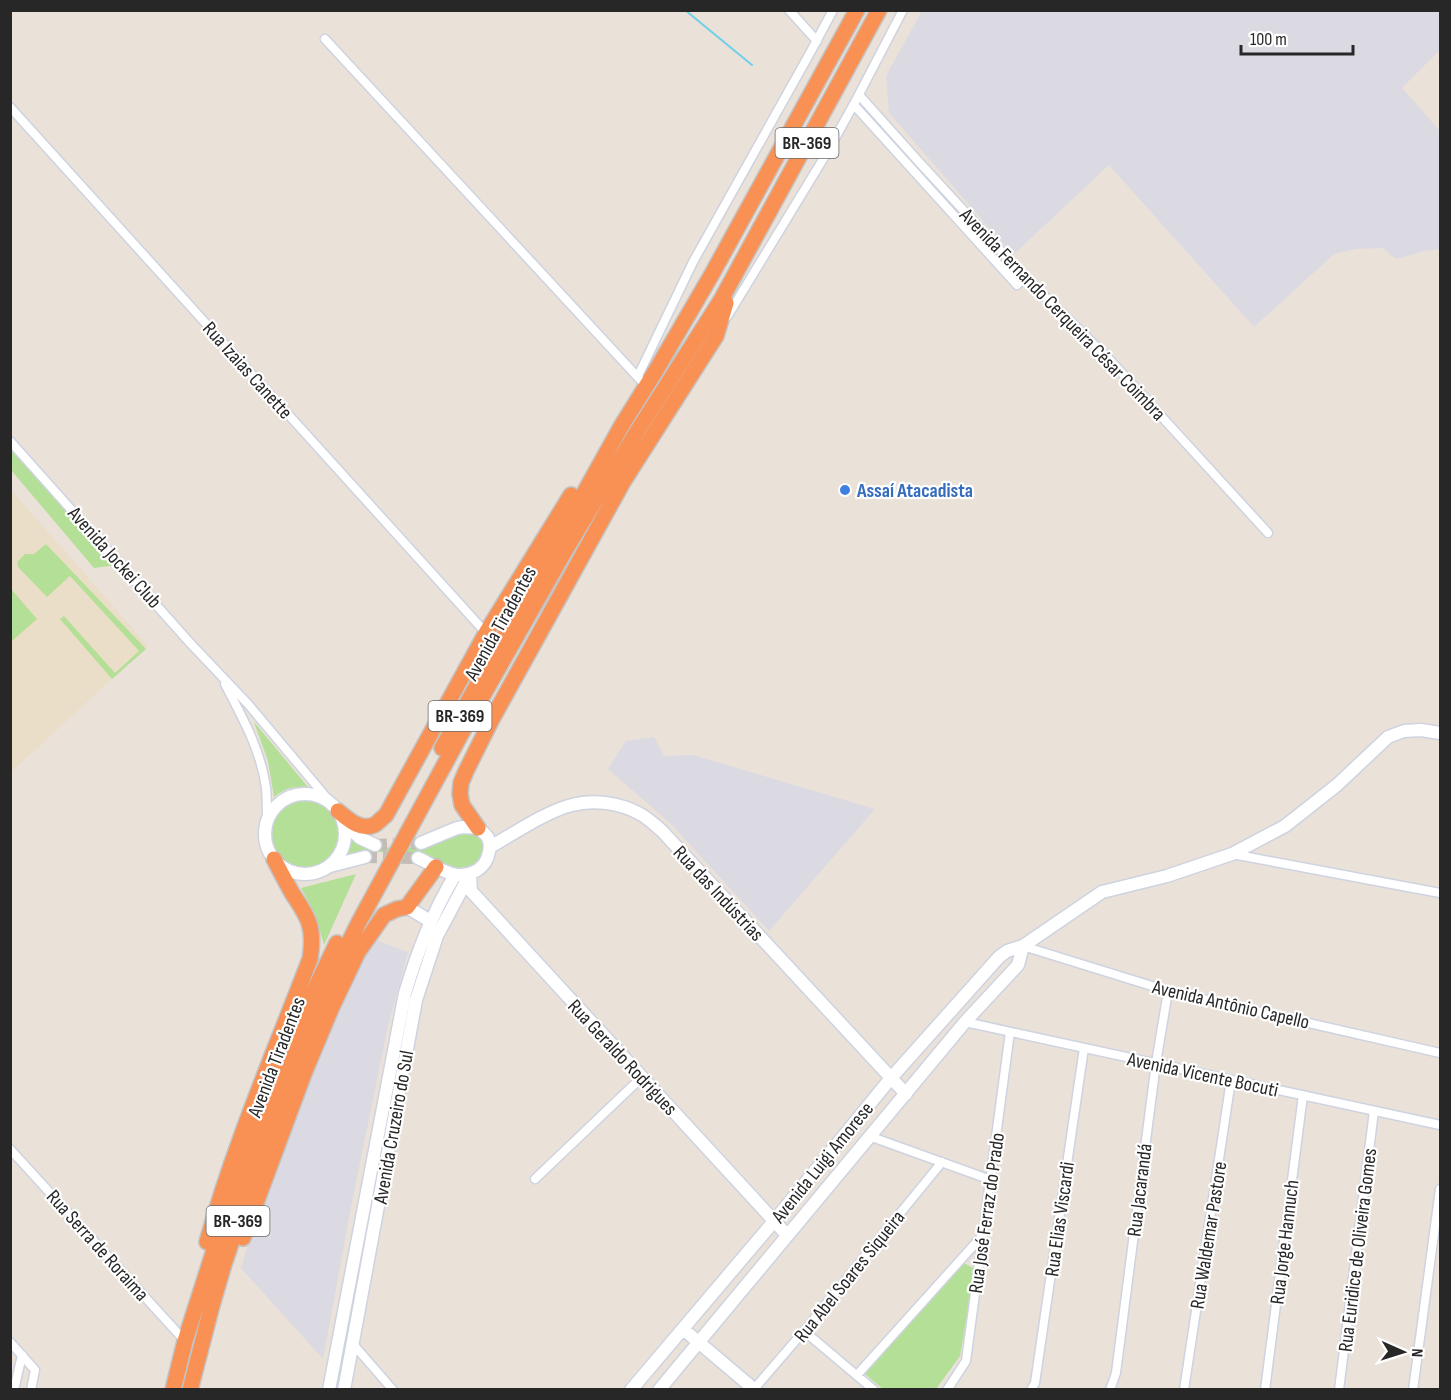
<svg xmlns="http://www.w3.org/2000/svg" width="1451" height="1400" font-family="'Sofia Sans Condensed',sans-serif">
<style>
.industrial{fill:#dbdae2}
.education{fill:#ebdec8}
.green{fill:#b4df96}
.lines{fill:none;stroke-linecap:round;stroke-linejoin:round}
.stream{stroke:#6dd1ea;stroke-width:2}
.secondary-tunnel{stroke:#c3bcb5;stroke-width:12;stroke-dasharray:12 6;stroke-linecap:butt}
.street-casing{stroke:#ced3e0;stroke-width:11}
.secondary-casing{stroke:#ced3e0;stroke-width:15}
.highway-casing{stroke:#c3c3c3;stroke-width:18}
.street{stroke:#fff;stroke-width:8}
.secondary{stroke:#fff;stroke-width:12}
.highway{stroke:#f99154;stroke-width:15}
.shop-dot{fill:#3f7fe0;stroke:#fff;stroke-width:2}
.labels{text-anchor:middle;stroke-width:4.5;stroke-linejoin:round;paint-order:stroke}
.shield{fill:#fff;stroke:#686868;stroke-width:1.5}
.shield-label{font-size:18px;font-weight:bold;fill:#272727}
.street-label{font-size:20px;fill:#272727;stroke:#fff}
.shop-label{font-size:20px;font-weight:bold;fill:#366cbe;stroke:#fff;text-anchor:start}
</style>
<rect width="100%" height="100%" fill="#eae1d9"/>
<path class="industrial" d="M 922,11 L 1440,11 L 1440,50 L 1402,88 L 1440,131 L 1440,249 L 1424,251 L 1397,259 L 1393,257 L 1383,248 L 1356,249 L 1334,254 L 1254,327 L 1109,165 L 1013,255 L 889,113 L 886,76 Z
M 654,737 L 664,756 L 693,755 L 875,809 L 769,931 L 671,824 L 608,769 L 626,741 Z
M 373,939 L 408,952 L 388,1026 L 351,1207 L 323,1359 L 241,1268 L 266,1182 L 308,1074 Z"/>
<path class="education" d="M 11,490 L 148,646 L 11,772 Z"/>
<path class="green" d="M 10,445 L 117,565 L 94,568 L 11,470 Z
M 46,544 L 146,649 L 112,679 L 60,619 L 64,616 L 115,673 L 139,651 L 70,576 L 47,597 L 18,567 L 17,562 L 25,554 L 34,554 Z
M 11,589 L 37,619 L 11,642 L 10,642 Z
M 254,722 L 308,787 C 294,786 285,788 274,797 L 268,761 Z
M271 833a34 34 0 1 1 68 0a34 34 0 1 1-68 0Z
M 463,832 C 492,834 489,865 465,869 C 448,872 437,857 422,853 C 416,852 409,853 403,853 C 384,852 365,851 347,855 L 353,837 L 373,848 L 426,847 L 439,843 L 454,835 Z
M 356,874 L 324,945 L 315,914 L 301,888 Z
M 960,1261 L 975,1269 L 960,1356 L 936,1389 L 883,1389 L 865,1374 Z"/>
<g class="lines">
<path class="stream" d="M 685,10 L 752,65"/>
<path class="secondary-tunnel" d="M 375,845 L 421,843
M 365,857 L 418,858"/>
<defs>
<path id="street" d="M 789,10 L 817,41
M 325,39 L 646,386
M 859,95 L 919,162 L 1025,277 L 1108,358 L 1268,533
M 854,105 L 1017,285 L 1025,277
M 10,107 L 486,633
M 727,317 L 828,151 L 855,102 L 903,10
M 638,376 L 693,262 L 810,53 L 833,10
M 10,441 L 191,644 L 248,704 L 331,803
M 225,684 C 242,717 261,750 266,788 C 267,799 267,810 267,821
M 1232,854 L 1440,893
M 1023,946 L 1168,991 L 1440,1053
M 965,1022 L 1440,1125
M 869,1136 L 991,1180
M 10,1149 L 185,1341
M 535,1179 L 642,1077
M 804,1331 L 874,1390
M 10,1342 L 35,1370 L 31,1390
M 353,1344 L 393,1390
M 857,1375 L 982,1236
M 754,1389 L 804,1331 L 942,1162
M 14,1390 L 22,1355
M 947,1390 L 966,1361 L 1010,1032
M 1031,1390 L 1035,1383 L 1084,1048
M 1110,1390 L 1116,1373 L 1156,1063 L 1168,991
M 1184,1390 L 1231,1080
M 1265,1390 L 1303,1095
M 1339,1390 L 1374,1111
M 1413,1390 L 1440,1189"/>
<path id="secondary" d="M265 834a40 40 0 1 1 80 0a40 40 0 1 1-80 0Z
M 344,823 L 360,838 L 375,845
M 490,847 C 513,834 547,811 572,805 C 593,799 621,803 640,814 C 648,818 655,825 662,831 L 906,1094
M 418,858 C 429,863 446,874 458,875 C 473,875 486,868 489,852 C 490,848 490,842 488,838 C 486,834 481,831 478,828 L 464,827 L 457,828 L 421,843
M 330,866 L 365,857
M 470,875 L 471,891 L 787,1235
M 407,907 L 430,921
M 683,1329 L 755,1390
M 329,1390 L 405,993 C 418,950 432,914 455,875
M 344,1390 L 416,1000 L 437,936 L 470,874
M 631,1390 L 775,1220 L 891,1078 L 999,957 L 1007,951 L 1023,946 L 1102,892 L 1167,876 L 1232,854 L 1285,826 L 1337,785 L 1388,737 L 1404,731 L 1421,730 L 1440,733
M 659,1390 L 965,1022 L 1018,965 L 1023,946"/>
<path id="highway" d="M 442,748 L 622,425 L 655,372 L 712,274 L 857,10
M 338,811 C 348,819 360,831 374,825 C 378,823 382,818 386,815 L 486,633 L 571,495
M 478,828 L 462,805 L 460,794 L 461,783 L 466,771 L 492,719 L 623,482 L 716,336 L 726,303
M 243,1238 L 305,1071 L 331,1009 L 358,952 L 384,915 L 397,909 L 407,907 L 436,867
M 207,1242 C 234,1145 274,1053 310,959 C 315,928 309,918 292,893 C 286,882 280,871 274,859
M 173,1390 L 185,1341 L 216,1244 L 288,1051 L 307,1005 L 337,943
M 190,1390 L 211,1309 L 224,1264 L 275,1114 L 297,1055 L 322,997 L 359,922 L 460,736 L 566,549 L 638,430 L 721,300 L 879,10"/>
</defs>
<use href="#street" class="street-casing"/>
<use href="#secondary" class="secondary-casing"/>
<use href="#highway" class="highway-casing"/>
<use href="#street" class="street"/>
<use href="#secondary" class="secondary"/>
<use href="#highway" class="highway"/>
</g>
<circle class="shop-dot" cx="845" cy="490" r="6"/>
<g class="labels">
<g class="shield">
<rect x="775.5" y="128" width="63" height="30" rx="4.5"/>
<rect x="428.5" y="701" width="63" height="30" rx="4.5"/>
<rect x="206.5" y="1206" width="63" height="30" rx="4.5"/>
</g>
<g class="shield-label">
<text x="807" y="149">BR-369</text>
<text x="460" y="722">BR-369</text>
<text x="238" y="1227">BR-369</text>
</g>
<g class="street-label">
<text transform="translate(1063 314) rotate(46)" y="7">Avenida Fernando Cerqueira César Coimbra</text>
<text transform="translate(248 370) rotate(48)" y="7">Rua Izaias Canette</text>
<text transform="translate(115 557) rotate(48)" y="7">Avenida Jockei Club</text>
<text transform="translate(500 623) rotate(-61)" y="7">Avenida Tiradentes</text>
<text transform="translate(719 893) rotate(47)" y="7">Rua das Indústrias</text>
<text transform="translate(1231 1004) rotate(13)" y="7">Avenida Antônio Capello</text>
<text transform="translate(276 1057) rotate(-69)" y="7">Avenida Tiradentes</text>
<text transform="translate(623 1057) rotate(47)" y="7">Rua Geraldo Rodrigues</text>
<text transform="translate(1203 1074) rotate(12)" y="7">Avenida Vicente Bocuti</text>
<text transform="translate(393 1127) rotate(-80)" y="7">Avenida Cruzeiro do Sul</text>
<text transform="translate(822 1162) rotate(-51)" y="7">Avenida Luigi Amorese</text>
<text transform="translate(1139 1190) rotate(-83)" y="7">Rua Jacarandá</text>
<text transform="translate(986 1213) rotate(-82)" y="7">Rua José Ferraz do Prado</text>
<text transform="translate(1059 1219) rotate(-82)" y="7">Rua Elias Viscardi</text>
<text transform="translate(1208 1235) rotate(-81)" y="7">Rua Waldemar Pastore</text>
<text transform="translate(1284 1242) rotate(-83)" y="7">Rua Jorge Hannuch</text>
<text transform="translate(98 1245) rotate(48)" y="7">Rua Serra de Roraima</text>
<text transform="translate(1357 1250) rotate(-83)" y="7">Rua Euridice de Oliveira Gomes</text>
<text transform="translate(849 1276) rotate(-51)" y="7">Rua Abel Soares Siqueira</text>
</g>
<g class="shop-label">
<text x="857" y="497">Assaí Atacadista</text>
</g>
</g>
<rect width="1451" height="1400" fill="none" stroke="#272727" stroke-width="24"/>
<g transform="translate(1403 1352) rotate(93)" stroke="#ffffff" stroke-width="4.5" paint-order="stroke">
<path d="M0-4.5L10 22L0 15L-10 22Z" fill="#272727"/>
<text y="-9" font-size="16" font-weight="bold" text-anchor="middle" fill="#272727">N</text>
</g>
<path d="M1241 45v9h112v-9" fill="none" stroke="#272727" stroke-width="3"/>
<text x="1250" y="45" font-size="18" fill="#272727" stroke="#ffffff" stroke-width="4.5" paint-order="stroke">100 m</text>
</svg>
